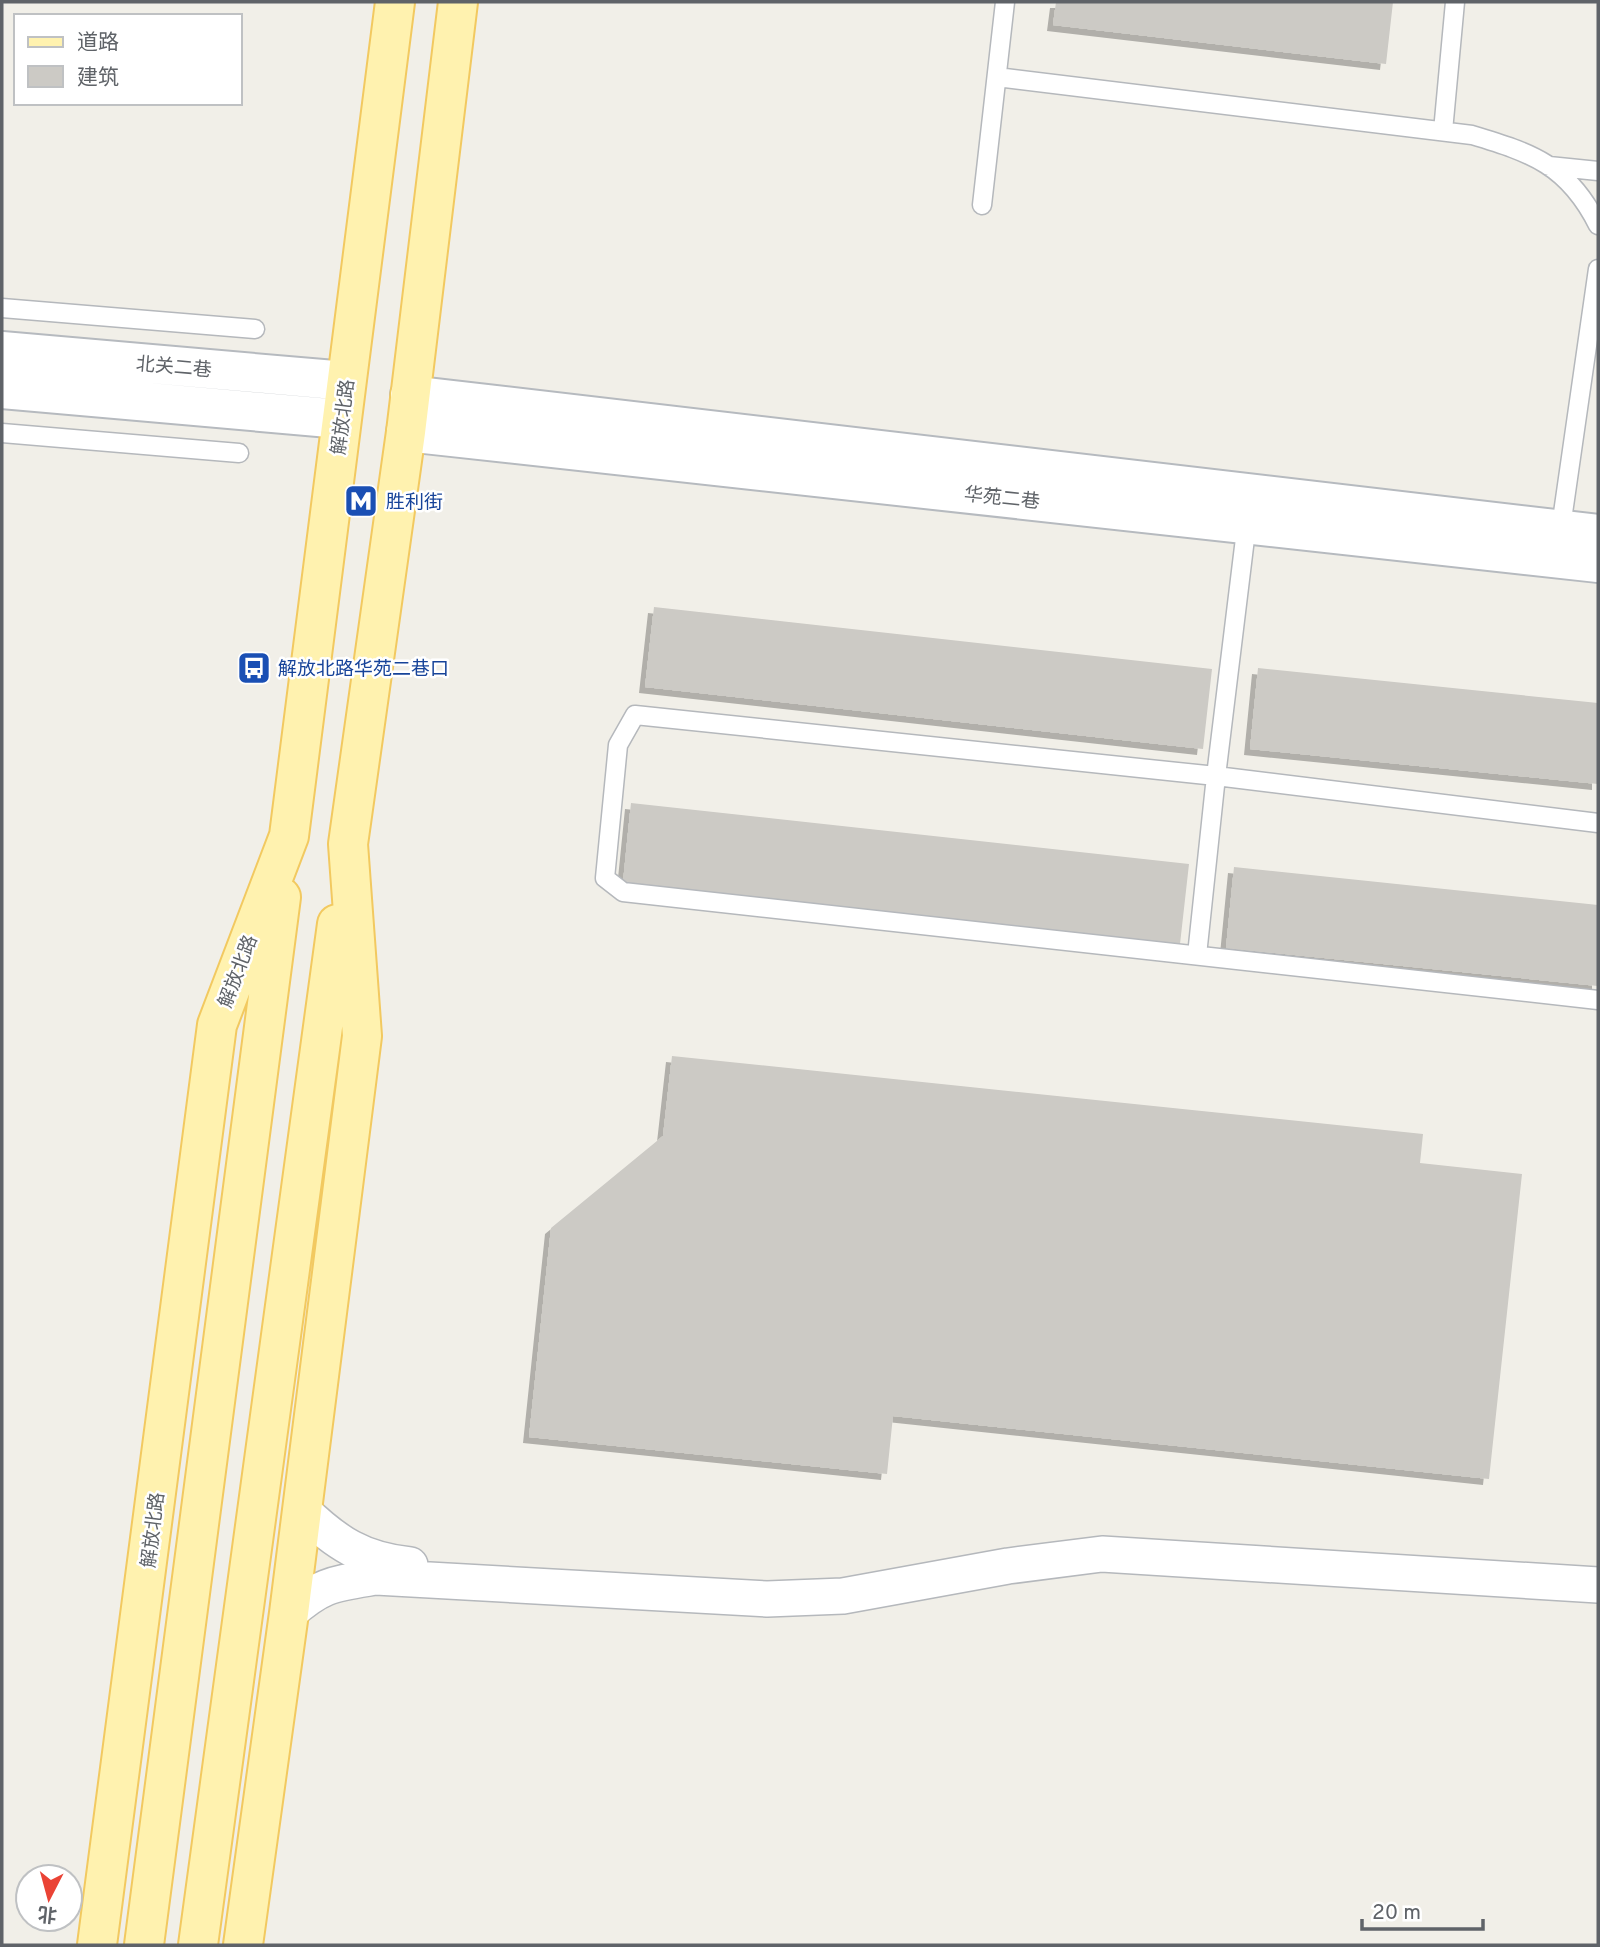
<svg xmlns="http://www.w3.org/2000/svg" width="1600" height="1947" font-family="Overpass,'Noto Sans SC',sans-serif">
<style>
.building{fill:#cccac5;filter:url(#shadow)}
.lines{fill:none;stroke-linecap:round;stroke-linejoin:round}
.lane-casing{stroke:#b5b8bc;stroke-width:21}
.street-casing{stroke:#b5b8bc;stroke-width:38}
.secondary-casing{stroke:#b6babf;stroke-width:42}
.primary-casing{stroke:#f2c960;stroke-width:42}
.lane{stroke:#fff;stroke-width:18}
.street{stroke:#fff;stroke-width:35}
.secondary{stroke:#fff;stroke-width:38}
.primary{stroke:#fff2af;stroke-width:38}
.labels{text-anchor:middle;stroke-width:5;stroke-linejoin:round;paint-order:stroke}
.street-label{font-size:19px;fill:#5f6368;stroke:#fff}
.transit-label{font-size:19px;fill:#164399;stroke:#fff;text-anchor:start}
</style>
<defs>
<filter id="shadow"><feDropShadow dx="-6" dy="6" stdDeviation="0" flood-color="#0004"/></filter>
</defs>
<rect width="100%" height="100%" fill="#f1efe8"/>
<path class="building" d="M 1056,2 L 1393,2 L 1386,64 L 1053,25 Z
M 654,607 L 1212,669 L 1203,749 L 645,687 Z
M 1258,668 L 1598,703 L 1598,784 L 1250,749 Z
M 631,803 L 1189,864 L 1180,944 L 623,882 Z
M 1234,867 L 1598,905 L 1598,986 L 1226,948 Z
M 672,1056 L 1423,1134 L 1420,1163 L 1522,1174 L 1489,1479 L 893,1416 L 887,1474 L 529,1437 L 551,1228 L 663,1136 Z"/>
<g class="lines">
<defs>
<path id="lane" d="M 997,77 L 1472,135 C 1532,153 1568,165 1598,225
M 1443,131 L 1455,2
M 1549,166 L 1598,171
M 982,205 L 1005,2
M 2,308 L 255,329
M 2,433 L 239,453
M 1560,534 L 1598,269
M 1598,823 L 1216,776 L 635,715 L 618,745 L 605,878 L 623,892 L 1598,1000
M 1197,955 L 1216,776 L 1247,522"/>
<path id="street" d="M 302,1510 C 336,1543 362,1560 410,1565
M 289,1613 C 322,1584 333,1584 376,1577 L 767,1599 L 843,1596 L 1008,1566 L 1102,1554 L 1598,1585"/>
<path id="secondary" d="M 2,351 L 346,381
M 2,389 L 341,419
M 410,395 L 1598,534
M 406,432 L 1598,563"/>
<path id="primary" d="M 97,1945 L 217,1025 L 289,836 L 395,2
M 144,1945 L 281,897
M 198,1945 L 337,924
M 243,1945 L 289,1613 L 362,1036 L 348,844 L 406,432 L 458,2"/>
</defs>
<use href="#lane" class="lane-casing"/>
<use href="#street" class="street-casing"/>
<use href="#secondary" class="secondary-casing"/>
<use href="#primary" class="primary-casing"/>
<use href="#lane" class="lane"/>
<use href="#street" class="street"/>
<use href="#secondary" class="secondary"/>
<use href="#primary" class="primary"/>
</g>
<defs>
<symbol id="metro-square" viewBox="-11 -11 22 22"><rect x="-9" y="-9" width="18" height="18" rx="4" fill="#1a4fb4" stroke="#fff"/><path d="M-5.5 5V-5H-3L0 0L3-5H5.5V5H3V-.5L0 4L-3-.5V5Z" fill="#fff"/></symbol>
<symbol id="bus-square" viewBox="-11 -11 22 22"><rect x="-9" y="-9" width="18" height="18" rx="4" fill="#1a4fb4" stroke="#fff"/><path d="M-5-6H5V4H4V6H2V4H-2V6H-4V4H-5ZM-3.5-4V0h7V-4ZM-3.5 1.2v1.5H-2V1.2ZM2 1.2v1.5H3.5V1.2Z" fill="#fff"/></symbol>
</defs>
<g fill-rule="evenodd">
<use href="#metro-square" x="342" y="482" width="38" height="38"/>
<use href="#bus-square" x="235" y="649" width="38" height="38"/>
</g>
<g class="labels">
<g class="street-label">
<text transform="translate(174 366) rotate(5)" y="7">北关二巷</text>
<text transform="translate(342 417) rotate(-83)" y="7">解放北路</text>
<text transform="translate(1002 497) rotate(6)" y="7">华苑二巷</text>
<text transform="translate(237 971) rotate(-69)" y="7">解放北路</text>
<text transform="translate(152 1530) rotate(-83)" y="7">解放北路</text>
</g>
<g class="transit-label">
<text x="386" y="508">胜利街</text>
<text x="278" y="675">解放北路华苑二巷口</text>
</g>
</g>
<rect width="1600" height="1947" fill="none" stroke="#5f6368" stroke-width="7"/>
<rect x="14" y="14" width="228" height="91" fill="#ffffff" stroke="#bfc1c3" stroke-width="2"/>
<rect x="28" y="37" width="35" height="10" fill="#fff2af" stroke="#bfc1c3" stroke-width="2"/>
<text x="77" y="49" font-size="21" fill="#5f6368">道路</text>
<rect x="28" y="66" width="35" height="21" fill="#cccac5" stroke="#bfc1c3" stroke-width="2"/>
<text x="77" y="84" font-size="21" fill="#5f6368">建筑</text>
<g transform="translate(49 1898) rotate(186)"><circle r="33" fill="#ffffff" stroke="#bfc1c3" stroke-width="2"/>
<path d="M0-5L12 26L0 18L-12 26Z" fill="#ea4335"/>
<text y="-10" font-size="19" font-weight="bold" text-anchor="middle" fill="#5f6368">北</text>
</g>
<path d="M1362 1919v10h121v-10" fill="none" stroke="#5f6368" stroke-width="3.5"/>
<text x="1372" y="1919" font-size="21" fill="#5f6368" stroke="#ffffff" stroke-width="5" paint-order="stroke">20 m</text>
</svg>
